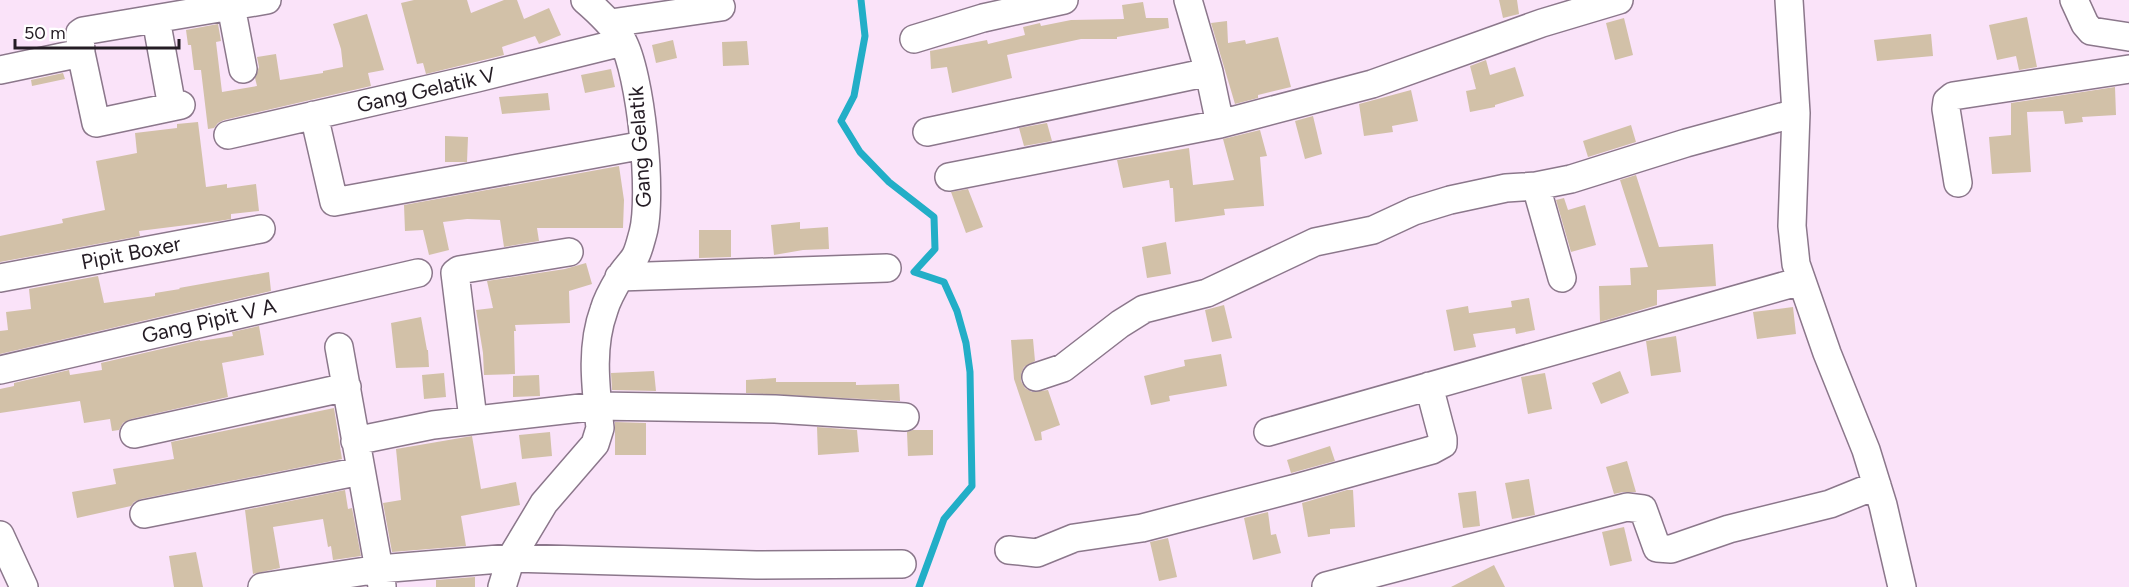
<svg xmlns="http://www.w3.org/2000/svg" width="2129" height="587" font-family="Figtree,sans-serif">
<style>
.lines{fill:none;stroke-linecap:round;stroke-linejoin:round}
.stream{stroke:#22aec7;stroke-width:7}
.building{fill:#d2c1a8}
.street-casing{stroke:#8b778b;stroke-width:30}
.street{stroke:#fff;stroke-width:27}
.labels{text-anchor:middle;stroke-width:5;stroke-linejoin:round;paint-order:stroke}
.street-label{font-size:21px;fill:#241c24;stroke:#fff}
</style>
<rect width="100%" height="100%" fill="#fae3f9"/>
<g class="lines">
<path class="stream" d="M 861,0 L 865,36 L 854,96 L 841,121 L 860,152 L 889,182 L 934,217 L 935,249 L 914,272 L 944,282 L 957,311 L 966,343 L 970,372 L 972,486 L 944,519 L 919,587"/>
</g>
<path class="building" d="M 414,0 L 467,0 L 471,13 L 504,0 L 517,0 L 524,19 L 549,8 L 561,35 L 539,44 L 535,36 L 502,47 L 504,55 L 426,74 L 423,63 L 417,64 L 401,3 Z
M 1499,0 L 1517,0 L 1519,14 L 1503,18 Z
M 1143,2 L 1146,18 L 1168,18 L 1169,28 L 1117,37 L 1117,39 L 1081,39 L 1007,55 L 1012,78 L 952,93 L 947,67 L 931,69 L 930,51 L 987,40 L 988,44 L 1025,35 L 1023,27 L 1040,23 L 1041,26 L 1071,20 L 1124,19 L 1122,5 Z
M 367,14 L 384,70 L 368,73 L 371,86 L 224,120 L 218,123 L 214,128 L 208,129 L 201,70 L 194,70 L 191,45 L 188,45 L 186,30 L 218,24 L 221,41 L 216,42 L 222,92 L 257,86 L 255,78 L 259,67 L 257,57 L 276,54 L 280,80 L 323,73 L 323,71 L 343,67 L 341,49 L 333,24 Z
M 2027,17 L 2037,67 L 2019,70 L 2016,56 L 1997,60 L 1989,25 Z
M 1624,18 L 1633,55 L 1615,60 L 1606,23 Z
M 1227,21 L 1228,43 L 1245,40 L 1246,44 L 1278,37 L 1291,87 L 1258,95 L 1258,98 L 1235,104 L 1211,23 Z
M 1931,34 L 1933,56 L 1877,61 L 1874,40 Z
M 673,40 L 677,58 L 656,63 L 652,45 Z
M 747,41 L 749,65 L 723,66 L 722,42 Z
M 1486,60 L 1490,75 L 1515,67 L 1524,96 L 1495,105 L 1495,107 L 1470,112 L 1466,91 L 1476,89 L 1470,66 Z
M 611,69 L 615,87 L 585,93 L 581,75 Z
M 63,73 L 65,79 L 32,86 L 31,80 Z
M 2115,87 L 2116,115 L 2082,117 L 2083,122 L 2065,124 L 2063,111 L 2027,112 L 2031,172 L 1992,174 L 1989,137 L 2011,135 L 2011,103 Z
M 1411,90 L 1418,121 L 1392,126 L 1393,132 L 1364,136 L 1359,104 Z
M 548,93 L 550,110 L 502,114 L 499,97 Z
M 1313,116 L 1322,154 L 1305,159 L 1295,121 Z
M 198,122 L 206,187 L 227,184 L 227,188 L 256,184 L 259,211 L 231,214 L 231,219 L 219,221 L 139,231 L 140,236 L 0,262 L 0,236 L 63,223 L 62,219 L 105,210 L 96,161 L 137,153 L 135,133 L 177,128 L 177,124 Z
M 1047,123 L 1052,141 L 1024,146 L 1019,128 Z
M 1631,125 L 1636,142 L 1588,157 L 1583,141 Z
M 1260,130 L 1267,156 L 1260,157 L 1264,206 L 1224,209 L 1225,215 L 1175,222 L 1173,188 L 1170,188 L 1169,180 L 1123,188 L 1117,160 L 1189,148 L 1193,185 L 1234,180 L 1223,139 Z
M 445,136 L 468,137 L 467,162 L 445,162 Z
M 619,166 L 624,200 L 623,228 L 537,228 L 539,241 L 504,247 L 500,220 L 467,219 L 443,222 L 449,250 L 429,255 L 423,230 L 405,231 L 404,205 Z
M 1636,175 L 1659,247 L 1713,244 L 1716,286 L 1657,290 L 1657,305 L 1600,322 L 1599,286 L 1631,285 L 1630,268 L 1648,267 L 1620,180 Z
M 968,189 L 983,227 L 966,233 L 951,192 Z
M 1564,198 L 1568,210 L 1585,205 L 1596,245 L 1571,252 L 1556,200 Z
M 800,222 L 800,229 L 828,227 L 829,249 L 803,250 L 774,255 L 771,225 Z
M 699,230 L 731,230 L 731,257 L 699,258 Z
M 1166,242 L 1171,274 L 1147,278 L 1142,247 Z
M 586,263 L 592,284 L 569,291 L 570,323 L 515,325 L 516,331 L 514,331 L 515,374 L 484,375 L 483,353 L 476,310 L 493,308 L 487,281 L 565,269 Z
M 269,272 L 271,291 L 0,354 L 0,331 L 8,330 L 6,312 L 31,309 L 29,289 L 98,276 L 104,303 L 155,296 L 155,293 L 180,289 L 179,288 Z
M 1529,298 L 1535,330 L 1516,334 L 1515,328 L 1473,334 L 1476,347 L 1454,351 L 1446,310 L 1468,306 L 1469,313 L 1512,307 L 1511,301 Z
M 1224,305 L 1232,338 L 1212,342 L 1205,310 Z
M 1793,307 L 1796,334 L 1757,339 L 1753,312 Z
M 421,317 L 427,350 L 428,350 L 429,367 L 396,368 L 391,323 Z
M 259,326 L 264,355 L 222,363 L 228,397 L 131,419 L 123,423 L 119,430 L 112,431 L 110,419 L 84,423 L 80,401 L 0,413 L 0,389 L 14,386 L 14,383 L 69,370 L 70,375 L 102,370 L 101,363 L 200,340 L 200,341 L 233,336 L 232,332 Z
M 1676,336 L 1681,372 L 1651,376 L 1646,341 Z
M 1033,339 L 1035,361 L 1024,367 L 1021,374 L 1021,381 L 1025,388 L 1032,392 L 1048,390 L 1060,425 L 1041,432 L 1042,440 L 1035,441 L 1014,379 L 1011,340 Z
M 1221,354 L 1227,386 L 1169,396 L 1170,401 L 1151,405 L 1144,376 L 1185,366 L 1184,360 Z
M 654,371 L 656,391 L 612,390 L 611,373 Z
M 1620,371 L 1629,393 L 1601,404 L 1592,383 Z
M 444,373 L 446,397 L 424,399 L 422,375 Z
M 1545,373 L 1552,409 L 1528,414 L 1521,377 Z
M 539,375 L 540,396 L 513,397 L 513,376 Z
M 776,378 L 776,382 L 856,382 L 856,385 L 899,384 L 900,401 L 746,393 L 746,380 Z
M 334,408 L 342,459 L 141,499 L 134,502 L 131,506 L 77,518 L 72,492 L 116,484 L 113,469 L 174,459 L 171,442 Z
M 615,422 L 646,423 L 646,455 L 615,455 Z
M 817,427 L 857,430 L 859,452 L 818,455 Z
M 913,430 L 933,430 L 933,455 L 908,456 L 907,432 Z
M 550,432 L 552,456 L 522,459 L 519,435 Z
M 472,436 L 481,489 L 516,482 L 520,505 L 461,516 L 466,546 L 392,552 L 383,503 L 401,500 L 396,449 Z
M 1330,446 L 1335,461 L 1291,473 L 1287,460 Z
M 1627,461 L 1636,492 L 1623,492 L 1614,494 L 1606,467 Z
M 1529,479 L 1535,515 L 1512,519 L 1505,483 Z
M 345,490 L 348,509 L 352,508 L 361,556 L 333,560 L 331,546 L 328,547 L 323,519 L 273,527 L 280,568 L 253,574 L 245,510 Z
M 1347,490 L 1353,490 L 1355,527 L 1330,529 L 1330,534 L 1308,537 L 1302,503 Z
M 1476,491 L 1480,526 L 1463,528 L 1458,493 Z
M 1268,512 L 1271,535 L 1276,534 L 1281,553 L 1253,560 L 1244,518 Z
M 1624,527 L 1632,561 L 1610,566 L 1602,532 Z
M 1168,538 L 1177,577 L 1159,581 L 1150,542 Z
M 196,552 L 203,587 L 174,587 L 169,556 Z
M 1494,565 L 1505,587 L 1451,587 Z
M 475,577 L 475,587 L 436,587 L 436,580 Z"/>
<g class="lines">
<defs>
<path id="street" d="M 1188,0 L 1209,72 L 1220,124
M 1789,0 L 1796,113 L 1792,226 L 1796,264 L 1827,353 L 1866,450 L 1883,505 L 1902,587
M 2074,0 L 2085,24 L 2091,31 L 2129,37
M 231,6 L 243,69
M 156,19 L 172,107
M 611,23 L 721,7
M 914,39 L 983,18 L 1064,0
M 0,70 L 81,53
M 181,105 L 96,123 L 81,53 L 80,33 L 83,31 L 267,0
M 314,115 L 334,202 L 644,145
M 927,132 L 1209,72
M 228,135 L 477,78 L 623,42
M 949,177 L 1220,124 L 1372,84 L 1542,23 L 1619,0
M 1958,183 L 1946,109 L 1947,101 L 1953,96 L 2129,69
M 1536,186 L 1562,278
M 619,277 L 887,268
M 0,278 L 261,229
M 339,347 L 382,586
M 0,370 L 418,273
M 1036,377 L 1063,368 L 1120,324 L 1144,309 L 1207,293 L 1315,242 L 1373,230 L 1414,211 L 1450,200 L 1506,188 L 1536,186 L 1571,179 L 1686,143 L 1796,113
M 473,419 L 455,273 L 459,270 L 569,252
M 1268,432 L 1801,281
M 134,434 L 347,387
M 355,441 L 433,425 L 598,406 L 775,409 L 905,417
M 144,514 L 361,471
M 0,535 L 24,587
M 1009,550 L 1037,553 L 1074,538 L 1142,528 L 1296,488 L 1432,450 L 1443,444 L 1443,439 L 1429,386
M 1326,586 L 1627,507 L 1643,509 L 1657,548 L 1671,549 L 1729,529 L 1830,504 L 1877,485
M 262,587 L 379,569 L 511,558 L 756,565 L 902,564
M 502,587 L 511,558 L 544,503 L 595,444 L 600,428 C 596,389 590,348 604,310 C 607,299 614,287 620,277 C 624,269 632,263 636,255 C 639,249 641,240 643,233 C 653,196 641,73 622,40 C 612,24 599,12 585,0"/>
</defs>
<use href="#street" class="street-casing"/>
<use href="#street" class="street"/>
</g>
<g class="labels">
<g class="street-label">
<text transform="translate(426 90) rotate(-13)" y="7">Gang Gelatik V</text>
<text transform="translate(640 147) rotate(-94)" y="7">Gang Gelatik</text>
<text transform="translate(131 253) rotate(-11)" y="7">Pipit Boxer</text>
<text transform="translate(209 321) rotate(-13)" y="7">Gang Pipit V A</text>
</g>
</g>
<path d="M15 39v9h164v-9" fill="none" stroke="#241c24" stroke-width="3"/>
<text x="24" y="39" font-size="18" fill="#241c24" stroke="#ffffff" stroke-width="4.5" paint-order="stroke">50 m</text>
</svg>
